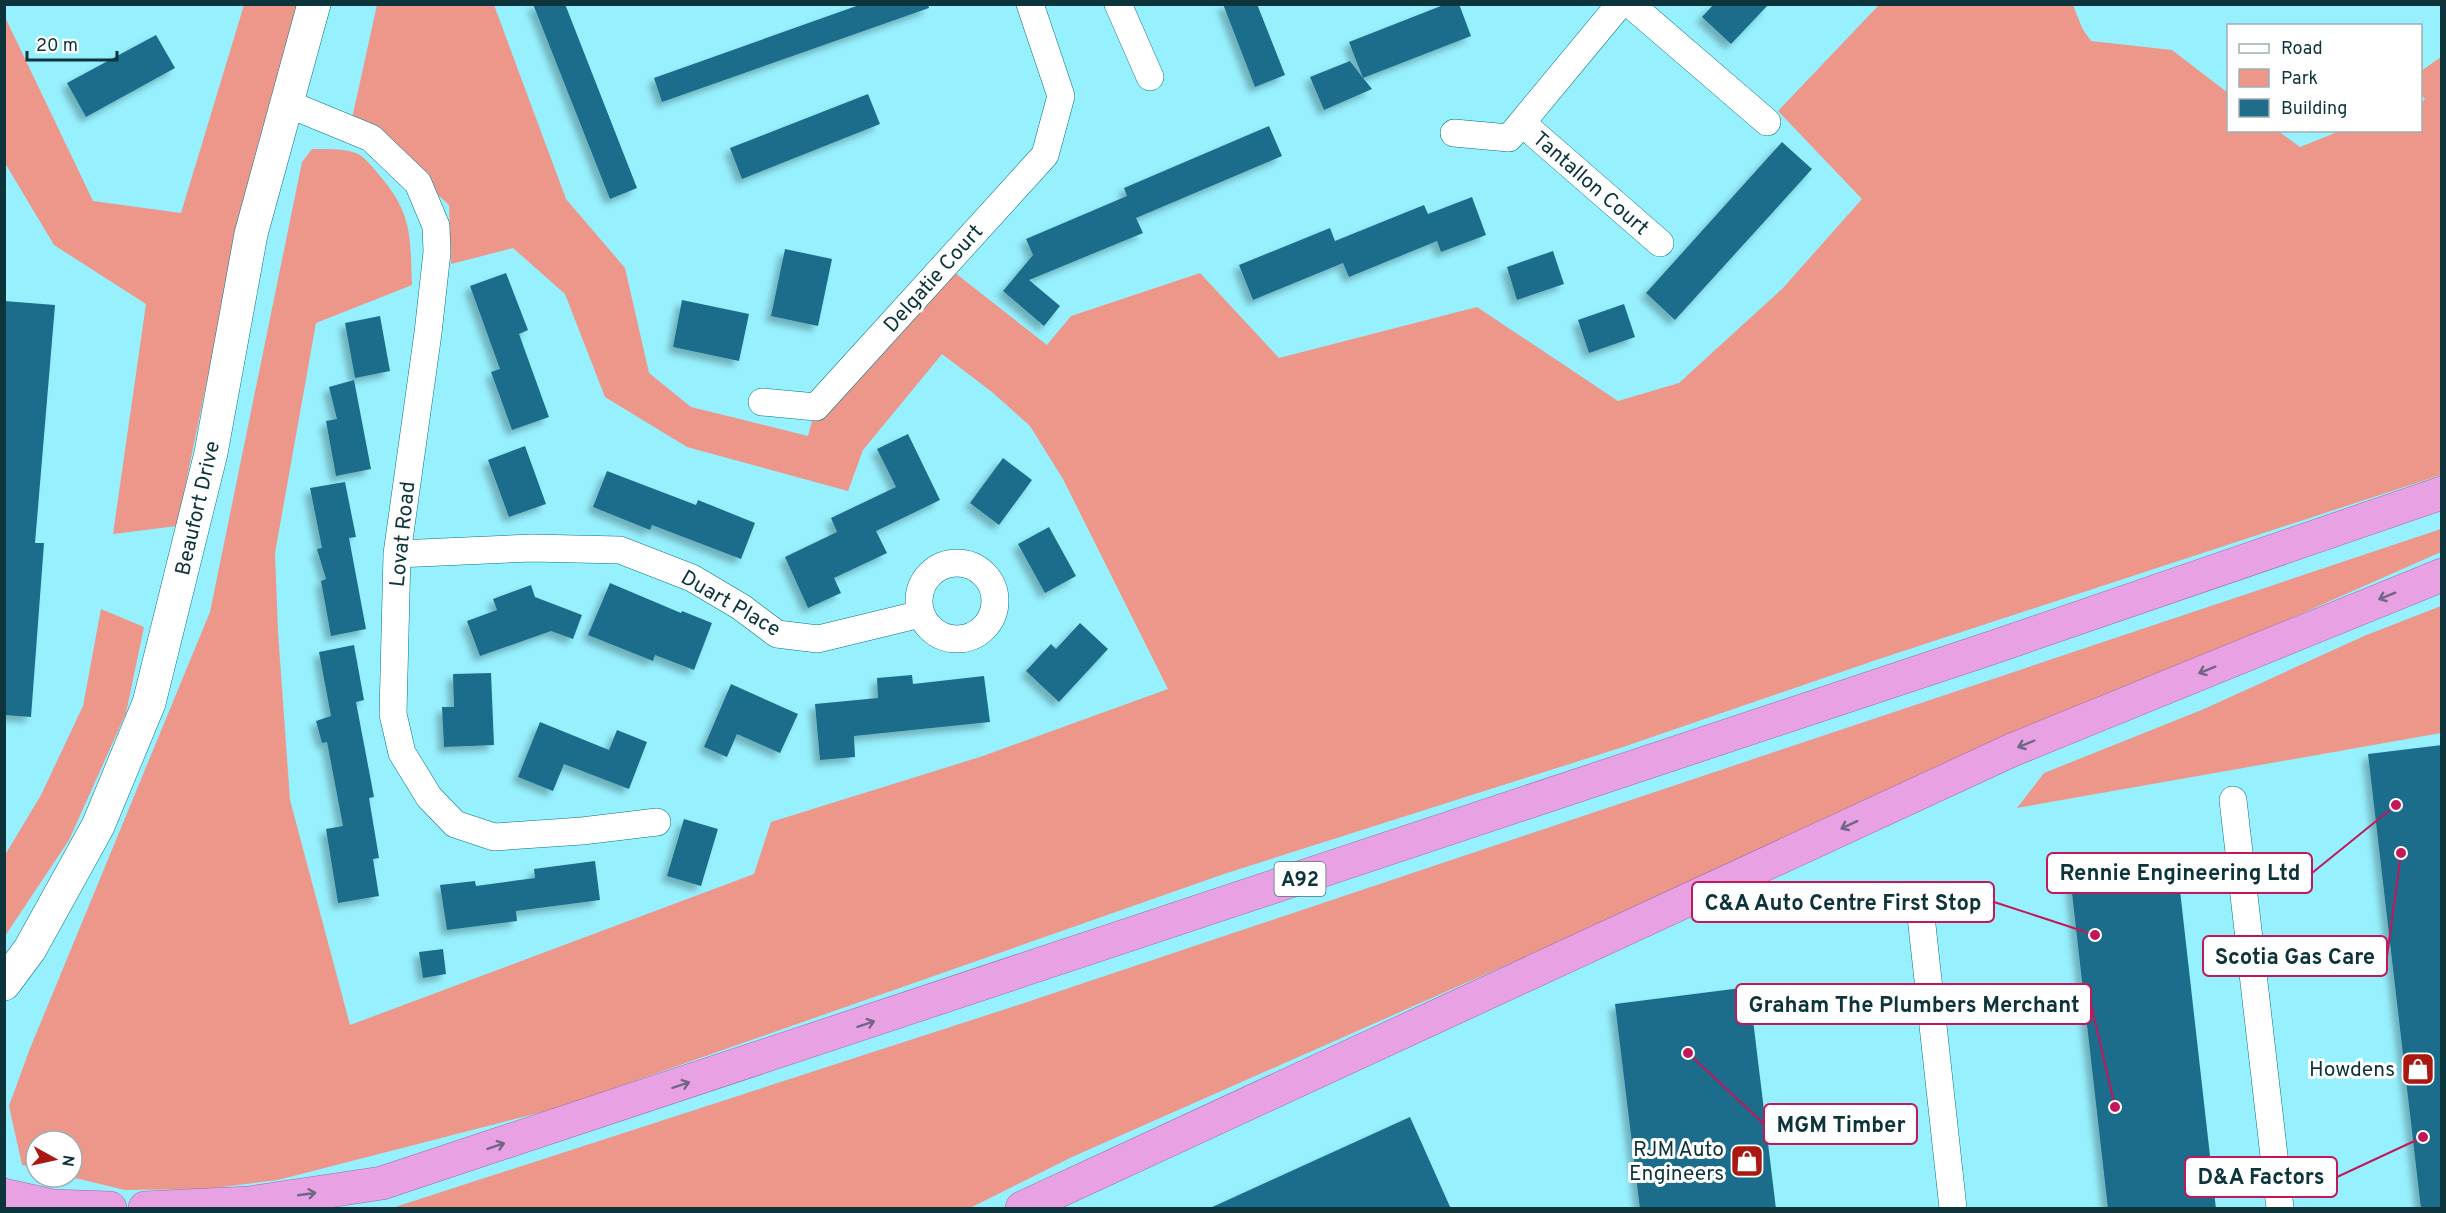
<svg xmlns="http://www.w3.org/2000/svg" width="2446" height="1213" font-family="Overpass,sans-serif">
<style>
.green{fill:#ed978a}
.building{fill:#1f6c8b;filter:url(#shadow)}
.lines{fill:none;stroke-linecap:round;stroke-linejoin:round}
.minor-casing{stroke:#067481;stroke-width:28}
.tertiary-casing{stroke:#067481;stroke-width:34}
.trunk-casing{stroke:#976ca3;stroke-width:34}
.minor{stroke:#fff;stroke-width:27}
.tertiary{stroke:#fff;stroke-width:33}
.trunk{stroke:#e8a2e3;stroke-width:33}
.oneway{stroke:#706686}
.labels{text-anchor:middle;stroke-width:6;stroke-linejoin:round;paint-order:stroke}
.shield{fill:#fff;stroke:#567175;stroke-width:1.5}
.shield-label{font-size:20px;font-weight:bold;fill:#0d343a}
.street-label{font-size:21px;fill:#0d343a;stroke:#fff}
.poi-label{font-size:21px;fill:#0d343a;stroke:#fff;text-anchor:end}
.leader{fill:none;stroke:#c2185b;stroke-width:2}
.callout-dot{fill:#c2185b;stroke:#fff;stroke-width:2}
.callout{fill:#fff;stroke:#c2185b;stroke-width:2}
.callout-label{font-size:22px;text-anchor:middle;font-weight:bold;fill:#0d343a}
</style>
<defs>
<filter id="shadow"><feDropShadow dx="-5.5" dy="5.5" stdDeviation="3" flood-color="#0004"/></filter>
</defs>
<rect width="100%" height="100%" fill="#97f0fe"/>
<path class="green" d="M 244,5 L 300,5 L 245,196 L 177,526 L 113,534 L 146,304 L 54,245 L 5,163 L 4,15 L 93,201 L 181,213 Z
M 377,5 L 494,5 L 566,199 L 625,268 L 649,373 L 691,407 L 808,436 L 816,407 L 945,265 L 1047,345 L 1071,316 L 1200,273 L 1279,358 L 1477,307 L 1618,401 L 1679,383 L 1783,288 L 1862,199 L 1778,111 L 1879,5 L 2073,5 L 2082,28 L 2091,41 L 2172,50 L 2228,93 L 2228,130 L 2278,131 L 2300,147 L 2340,131 L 2420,130 L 2421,104 L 2425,99 L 2421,94 L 2421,71 L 2441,57 L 2441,475 L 1879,659 L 1623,747 L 1224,874 L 558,1108 L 278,1180 L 206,1189 L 125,1190 L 71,1177 L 72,1141 L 36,1141 L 36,1168 L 22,1165 L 9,1106 L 29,1051 L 210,612 L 302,162 L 312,149 C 326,149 345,148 358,154 C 366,158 375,170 381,177 C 413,215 410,238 412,285 L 316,323 L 275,553 L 278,632 L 290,800 L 350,1025 L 754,874 L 771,822 L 983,756 L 1168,689 L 1063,479 L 1030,426 L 992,392 L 942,354 L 863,450 L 848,491 L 687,447 L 605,397 L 565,294 L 513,248 L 451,264 L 449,205 L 381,143 L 349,132 Z
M 2441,529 L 2441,552 L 1072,1157 L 970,1208 L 392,1208 L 1015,1006 Z
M 2441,606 L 2441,733 L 2017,808 L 2044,773 L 2204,709 L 2364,636 Z
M 101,609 L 144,627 L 126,713 L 69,840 L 5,936 L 5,855 L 41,795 L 83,706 Z"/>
<path class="building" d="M 533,4 L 565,4 L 637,188 L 610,199 Z
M 862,4 L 928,4 L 929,8 L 662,102 L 654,78 Z
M 1223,4 L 1257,4 L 1285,75 L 1255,87 Z
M 1446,4 L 1459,4 L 1471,36 L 1363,78 L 1372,89 L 1324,110 L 1310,77 L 1350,61 L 1363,78 L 1349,42 Z
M 1714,4 L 1769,4 L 1731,44 L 1702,17 Z
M 156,35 L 175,68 L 86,117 L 67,83 Z
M 868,94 L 880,124 L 742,179 L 730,148 Z
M 1269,126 L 1282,156 L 1136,218 L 1143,233 L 1029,280 L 1060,306 L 1044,326 L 1003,291 L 1033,255 L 1026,239 L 1127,196 L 1124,188 Z
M 1782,142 L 1812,169 L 1675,320 L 1646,293 Z
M 1472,197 L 1486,235 L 1441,252 L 1437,241 L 1349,277 L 1343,263 L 1253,300 L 1239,265 L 1330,228 L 1335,241 L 1424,205 L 1428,214 Z
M 785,249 L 832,259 L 818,326 L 771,316 Z
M 1553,251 L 1564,284 L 1517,300 L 1507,267 Z
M 506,273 L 528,330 L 519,334 L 549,417 L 512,430 L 491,372 L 500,369 L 470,286 Z
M 682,300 L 749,314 L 739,361 L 673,347 Z
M 4,301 L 55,305 L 35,543 L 44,543 L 31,717 L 4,715 Z
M 1624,304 L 1635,337 L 1589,353 L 1578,320 Z
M 380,316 L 390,371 L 355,378 L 345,323 Z
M 354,380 L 371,469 L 336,476 L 326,421 L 337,419 L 329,387 Z
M 908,434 L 940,500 L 876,531 L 887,553 L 834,578 L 841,593 L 808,608 L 785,557 L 837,532 L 831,518 L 896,487 L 877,449 Z
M 525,446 L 546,504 L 509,517 L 488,460 Z
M 1003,458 L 1032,480 L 999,525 L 970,503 Z
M 607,471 L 696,505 L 698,500 L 755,523 L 741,559 L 652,525 L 650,530 L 593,507 Z
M 345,482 L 356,537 L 349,538 L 366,629 L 331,636 L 321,581 L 326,579 L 317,549 L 322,548 L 310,488 Z
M 1049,527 L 1076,576 L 1045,593 L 1018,544 Z
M 610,583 L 681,613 L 682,611 L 712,623 L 694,670 L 655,655 L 653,661 L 588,635 Z
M 531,585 L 535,597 L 582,615 L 573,639 L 551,631 L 480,656 L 467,621 L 497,610 L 493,599 Z
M 1080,623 L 1108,649 L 1059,702 L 1026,671 L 1051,644 L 1056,649 Z
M 354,645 L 364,700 L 356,702 L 374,797 L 369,798 L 379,858 L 373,859 L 379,896 L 338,903 L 326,829 L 343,826 L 327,742 L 322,743 L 316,721 L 331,716 L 319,652 Z
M 491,673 L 494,745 L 444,747 L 442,707 L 454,707 L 453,674 Z
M 912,675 L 913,684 L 984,676 L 990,722 L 854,736 L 855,757 L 820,760 L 815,704 L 878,698 L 877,678 Z
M 731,684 L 798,714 L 780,753 L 737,734 L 727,757 L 704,747 Z
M 540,722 L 609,750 L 617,730 L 647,742 L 629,789 L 564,764 L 553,791 L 518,777 Z
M 2442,745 L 2442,1209 L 2421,1209 L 2368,754 Z
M 684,819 L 718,829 L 701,886 L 667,876 Z
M 2176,855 L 2216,1209 L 2108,1209 L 2069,867 Z
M 595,861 L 600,900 L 516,911 L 517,921 L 447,930 L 440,885 L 475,881 L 476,886 L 535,878 L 534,869 Z
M 443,949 L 446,974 L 423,978 L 419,952 Z
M 1749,987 L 1776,1209 L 1640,1209 L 1615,1004 Z
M 1410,1117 L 1451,1209 L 1208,1209 Z"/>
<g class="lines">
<defs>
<path id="minor" d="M 1118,4 L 1150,77
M 1630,4 L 1767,122
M 286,103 L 371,138 L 418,183 L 436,226 L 437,252 L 428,333 L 397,554 L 393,714 L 402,753 L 429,797 L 455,824 L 494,837 L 582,831 L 657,822
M 1522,123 L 1660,243
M 1454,133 L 1509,138 L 1620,4
M 762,402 L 816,407 L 1045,155 L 1061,96 L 1030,4
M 397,554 L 532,548 L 620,550 L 692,578 L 741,607 L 777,634 L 818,639 L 921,614
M919 601a38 38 0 1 1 76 0a38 38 0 1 1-76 0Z
M 2233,800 L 2280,1208
M 1920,907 L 1953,1208"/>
<path id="tertiary" d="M 4,984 L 30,949 L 98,826 L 149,703 L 211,453 L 251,234 L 314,4"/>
<path id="trunk" d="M 4,1195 L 53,1206 L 110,1208
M 145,1208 L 249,1203 L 382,1183 L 1988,649 L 2442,493
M 1022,1208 L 2012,750 L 2442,575"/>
</defs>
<use href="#minor" class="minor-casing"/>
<use href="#tertiary" class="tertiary-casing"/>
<use href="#trunk" class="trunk-casing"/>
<use href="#minor" class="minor"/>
<use href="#tertiary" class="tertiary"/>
<use href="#trunk" class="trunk"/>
</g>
<defs><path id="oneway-shaft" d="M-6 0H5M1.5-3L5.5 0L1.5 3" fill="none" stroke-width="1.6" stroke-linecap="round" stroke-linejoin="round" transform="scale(1.5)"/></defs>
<g class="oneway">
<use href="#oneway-shaft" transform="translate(2387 596) rotate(158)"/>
<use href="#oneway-shaft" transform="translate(2207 670) rotate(158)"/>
<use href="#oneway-shaft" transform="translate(2026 744) rotate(158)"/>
<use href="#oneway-shaft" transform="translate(1849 825) rotate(155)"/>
<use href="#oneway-shaft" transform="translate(866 1024) rotate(-18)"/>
<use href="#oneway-shaft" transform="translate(681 1085) rotate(-18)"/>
<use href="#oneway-shaft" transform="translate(496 1146) rotate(-18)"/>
<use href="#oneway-shaft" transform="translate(307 1194) rotate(-8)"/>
</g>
<defs>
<symbol id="shop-square" viewBox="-11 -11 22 22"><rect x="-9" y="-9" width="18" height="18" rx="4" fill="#aa1811" stroke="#fff"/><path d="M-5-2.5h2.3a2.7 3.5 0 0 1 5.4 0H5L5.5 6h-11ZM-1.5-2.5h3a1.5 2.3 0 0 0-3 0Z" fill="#fff"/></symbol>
</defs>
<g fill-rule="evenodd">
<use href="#shop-square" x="2399" y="1050" width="38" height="38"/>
<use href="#shop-square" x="1728" y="1142" width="38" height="38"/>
</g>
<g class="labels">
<rect class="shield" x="1274.5" y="862" width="51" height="34" rx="4.5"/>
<g class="shield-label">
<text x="1300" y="886">A92</text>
</g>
<g class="street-label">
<text transform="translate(1591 183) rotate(41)" y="7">Tantallon Court</text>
<text transform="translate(933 278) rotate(-48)" y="7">Delgatie Court</text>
<text transform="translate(197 508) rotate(-77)" y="7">Beaufort Drive</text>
<text transform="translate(402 534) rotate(-84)" y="7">Lovat Road</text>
<text transform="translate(731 603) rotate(30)" y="7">Duart Place</text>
</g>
<g class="poi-label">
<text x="2395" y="1076">Howdens</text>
<text x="1724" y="1156">RJM Auto<tspan x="1724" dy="24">Engineers</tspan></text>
</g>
</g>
<path class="leader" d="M2396 805L2312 873M2095 935L1994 902M2401 853L2387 956M2115 1107L2091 1004M1688 1053L1764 1124M2423 1137L2337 1177"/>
<g class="callout-dot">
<circle cx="2396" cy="805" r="6"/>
<circle cx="2095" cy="935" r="6"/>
<circle cx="2401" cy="853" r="6"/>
<circle cx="2115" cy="1107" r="6"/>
<circle cx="1688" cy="1053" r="6"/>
<circle cx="2423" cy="1137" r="6"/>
</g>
<g class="callout">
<rect x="2047" y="853" width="265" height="40" rx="6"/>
<rect x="1692" y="882" width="302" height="40" rx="6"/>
<rect x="2203" y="936" width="184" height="40" rx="6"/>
<rect x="1736" y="984" width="355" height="40" rx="6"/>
<rect x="1764" y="1104" width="153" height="40" rx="6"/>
<rect x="2185" y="1157" width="152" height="40" rx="6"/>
</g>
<g class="callout-label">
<text x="2180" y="880">Rennie Engineering Ltd</text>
<text x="1843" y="910">C&amp;A Auto Centre First Stop</text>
<text x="2295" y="964">Scotia Gas Care</text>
<text x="1914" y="1012">Graham The Plumbers Merchant</text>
<text x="1841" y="1132">MGM Timber</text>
<text x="2261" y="1184">D&amp;A Factors</text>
</g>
<rect width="2446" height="1213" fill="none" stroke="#0d343a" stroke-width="12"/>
<rect x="2227" y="24" width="195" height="108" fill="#ffffff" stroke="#9eaeb0" stroke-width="1.5"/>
<rect x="2239" y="44" width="30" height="9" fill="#ffffff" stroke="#9eaeb0" stroke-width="1.5"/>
<text x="2281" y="54" font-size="18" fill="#0d343a">Road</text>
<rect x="2239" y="69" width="30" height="18" fill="#ed978a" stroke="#9eaeb0" stroke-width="1.5"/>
<text x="2281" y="84" font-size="18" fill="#0d343a">Park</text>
<rect x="2239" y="99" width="30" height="18" fill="#1f6c8b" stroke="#9eaeb0" stroke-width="1.5"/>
<text x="2281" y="114" font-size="18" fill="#0d343a">Building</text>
<g transform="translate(54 1159) rotate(98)"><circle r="28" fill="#ffffff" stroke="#9eaeb0" stroke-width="1.5"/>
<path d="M0-4.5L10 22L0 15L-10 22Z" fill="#aa1811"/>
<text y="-9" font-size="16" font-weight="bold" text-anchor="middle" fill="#0d343a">N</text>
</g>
<path d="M27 51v9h90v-9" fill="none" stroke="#0d343a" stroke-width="3"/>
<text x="36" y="51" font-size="18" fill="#0d343a" stroke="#ffffff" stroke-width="4.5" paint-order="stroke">20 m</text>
</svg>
